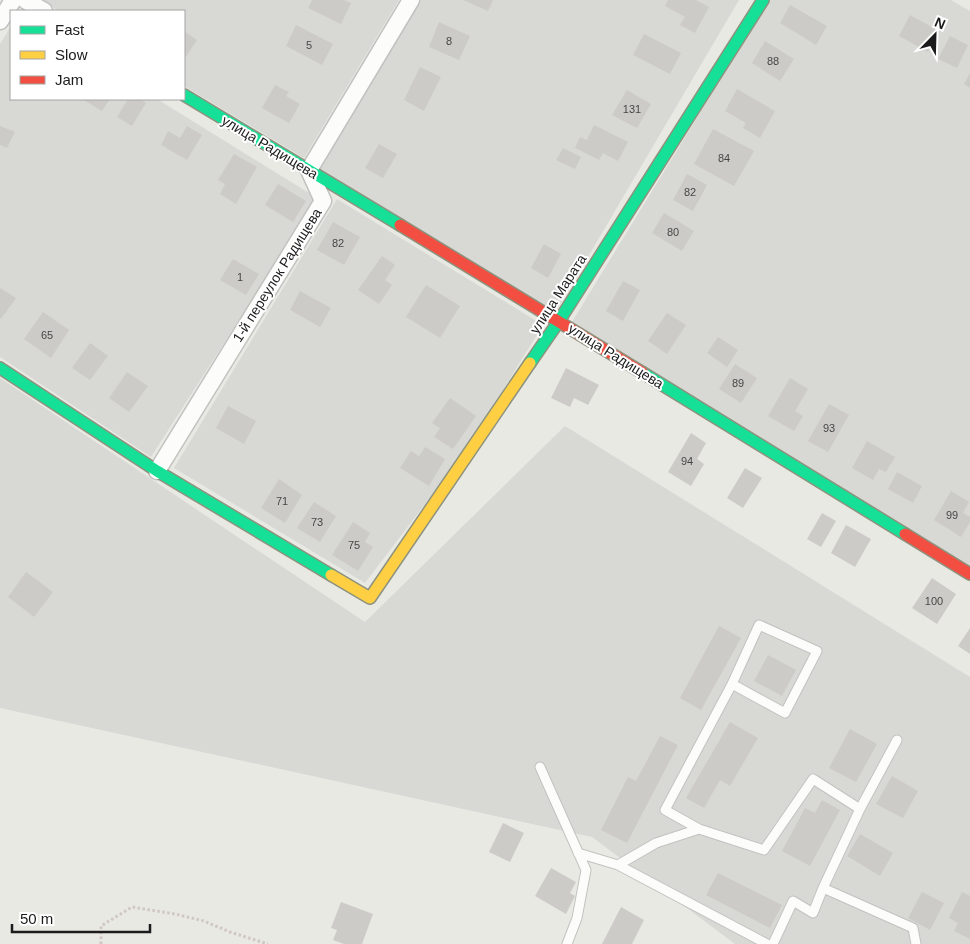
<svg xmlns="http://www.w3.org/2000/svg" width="970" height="944" font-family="Helvetica,sans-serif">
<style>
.residential{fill:#d8d8d5}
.building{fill:#cccbc7}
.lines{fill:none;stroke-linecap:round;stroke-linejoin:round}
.lane-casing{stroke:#c2c2c0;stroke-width:11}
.street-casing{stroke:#c2c2c0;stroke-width:19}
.fast-casing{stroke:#8d927d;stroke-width:14}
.slow-casing{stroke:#8d927d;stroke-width:14}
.jam-casing{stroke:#8d927d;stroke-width:14}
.path{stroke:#d0c6c2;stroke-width:3;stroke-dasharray:2.5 2.5;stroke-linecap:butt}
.lane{stroke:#fcfcfb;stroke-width:9}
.street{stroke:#fcfcfb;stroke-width:16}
.fast{stroke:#16e098;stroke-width:11}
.slow{stroke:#ffcf43;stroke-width:11}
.jam{stroke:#f24e42;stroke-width:11}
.labels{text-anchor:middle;stroke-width:4;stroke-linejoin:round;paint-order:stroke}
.number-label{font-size:11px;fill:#474746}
.street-label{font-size:14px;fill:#1b1b1b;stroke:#fff}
</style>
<rect width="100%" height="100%" fill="#e9e9e4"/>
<path class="residential" d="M 41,0 L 399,0 L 304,158 L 184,86 L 184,11 L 59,11 Z
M 421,0 L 739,0 L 555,313 L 320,170 Z
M 769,0 L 951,0 L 970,11 L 970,567 L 570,325 Z
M 11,26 L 11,99 L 157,99 L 317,198 L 151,457 L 0,357 L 0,44 Z
M 337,199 L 543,325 L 464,453 L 365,583 L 174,468 Z
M 0,378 L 365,622 L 565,426 L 970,677 L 970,944 L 735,944 L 592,837 L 0,708 Z"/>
<path class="building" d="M 312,0 L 344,0 L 351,3 L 341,24 L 308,8 Z
M 463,0 L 493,0 L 488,11 Z
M 668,0 L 696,0 L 709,7 L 695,33 L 680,25 L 685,17 L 665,6 Z
M 790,5 L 827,26 L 816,45 L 780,23 Z
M 910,15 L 939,31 L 928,52 L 899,36 Z
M 439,22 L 470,36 L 459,60 L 429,47 Z
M 296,25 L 333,44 L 322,65 L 286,46 Z
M 184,31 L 197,40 L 185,58 L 184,58 Z
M 644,34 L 681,53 L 670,74 L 633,55 Z
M 950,36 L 968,45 L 957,68 L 938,59 Z
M 765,41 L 794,59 L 780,81 L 752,63 Z
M 420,67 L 441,77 L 424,111 L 404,100 Z
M 970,73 L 970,88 L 964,84 Z
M 275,85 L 289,92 L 286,96 L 300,104 L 289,123 L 262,108 Z
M 737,89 L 775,111 L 760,138 L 743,128 L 746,123 L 725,111 Z
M 627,90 L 651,104 L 637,128 L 612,115 Z
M 82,99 L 110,99 L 102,111 Z
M 128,99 L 140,99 L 146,103 L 132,126 L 117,117 Z
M 594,125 L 628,142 L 618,161 L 603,153 L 599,160 L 575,148 L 580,137 L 587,140 Z
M 0,126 L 15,132 L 7,148 L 0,145 Z
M 187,126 L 202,135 L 187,160 L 161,145 L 168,131 L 180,138 Z
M 713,129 L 754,151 L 734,186 L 694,164 Z
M 379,144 L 397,154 L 383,178 L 365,168 Z
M 563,148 L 581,157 L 575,169 L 556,160 Z
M 234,154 L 257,167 L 236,204 L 220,194 L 225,184 L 218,180 Z
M 687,174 L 707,185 L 693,211 L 673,200 Z
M 278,184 L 306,201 L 293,222 L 265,205 Z
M 664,213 L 694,231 L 682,251 L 652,233 Z
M 333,222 L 360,237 L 344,265 L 317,250 Z
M 544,244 L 561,254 L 548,278 L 531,268 Z
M 382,256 L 395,265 L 385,280 L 392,285 L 379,304 L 358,290 Z
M 233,259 L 259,274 L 246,295 L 220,280 Z
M 623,281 L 640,290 L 623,321 L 606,311 Z
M 426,285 L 460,306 L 440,338 L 406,317 Z
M 0,288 L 16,298 L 1,319 L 0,318 Z
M 300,291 L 331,308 L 320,327 L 290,310 Z
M 43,312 L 69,330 L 51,358 L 24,339 Z
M 667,313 L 686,325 L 667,354 L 648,341 Z
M 718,337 L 738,350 L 727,367 L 707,353 Z
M 90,343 L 108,356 L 90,380 L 72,368 Z
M 735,364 L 757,378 L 741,403 L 719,389 Z
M 566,368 L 599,385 L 588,405 L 574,398 L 570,407 L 551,398 Z
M 127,372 L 148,386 L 129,412 L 109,398 Z
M 790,378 L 808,389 L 795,411 L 803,416 L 794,431 L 768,416 Z
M 450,398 L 476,416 L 453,449 L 434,437 L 440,428 L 432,423 Z
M 829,404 L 849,415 L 828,452 L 808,441 Z
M 228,406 L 256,421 L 244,444 L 216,428 Z
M 691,433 L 706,443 L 697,459 L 704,464 L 691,486 L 668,472 Z
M 867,441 L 895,457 L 886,472 L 879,469 L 873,480 L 852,468 Z
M 425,447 L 445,459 L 429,486 L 400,468 L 411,451 L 419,456 Z
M 745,468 L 762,478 L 743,508 L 727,498 Z
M 897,472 L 922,486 L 913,503 L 888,489 Z
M 279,479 L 302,495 L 285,523 L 261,508 Z
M 951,491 L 969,502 L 963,513 L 970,517 L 970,522 L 961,537 L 934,520 Z
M 314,502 L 336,516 L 320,542 L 297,528 Z
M 822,513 L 836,521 L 821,547 L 807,539 Z
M 353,522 L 370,533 L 365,542 L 373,547 L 358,571 L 332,555 Z
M 846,525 L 871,539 L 855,567 L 831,553 Z
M 26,572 L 53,592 L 34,617 L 8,597 Z
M 932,578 L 956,594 L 937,624 L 912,608 Z
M 719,626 L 741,638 L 701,710 L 680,698 Z
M 970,628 L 970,654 L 958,646 Z
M 768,655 L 796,670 L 782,696 L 754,681 Z
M 730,722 L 758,738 L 730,786 L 720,780 L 704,808 L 686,798 Z
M 850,729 L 877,744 L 856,782 L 829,768 Z
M 660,736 L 678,745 L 627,843 L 601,830 L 628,777 L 636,781 Z
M 892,776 L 918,791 L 903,818 L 876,804 Z
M 822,800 L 840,810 L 810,866 L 782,851 L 805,808 L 815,813 Z
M 503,823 L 524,833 L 510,862 L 489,852 Z
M 860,834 L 893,853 L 880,876 L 847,856 Z
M 551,868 L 576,882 L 570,893 L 575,896 L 566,914 L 535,896 Z
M 718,873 L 782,905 L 770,928 L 706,895 Z
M 922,892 L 944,903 L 930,930 L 908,918 Z
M 962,892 L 970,896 L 970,939 L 954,931 L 958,923 L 949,918 Z
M 341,902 L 373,914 L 362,944 L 344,944 L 333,940 L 337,930 L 331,928 Z
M 621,907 L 644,920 L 632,944 L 602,944 Z"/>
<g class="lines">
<defs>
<path id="lane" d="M 732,684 L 759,625 L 817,651 L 785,713 L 732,684 L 665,810 L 699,829 L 764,850 L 813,779 L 860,809 L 897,740
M 540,767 L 586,870 L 577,918 L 567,944
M 578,853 L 618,865 L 656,843 L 699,829
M 618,865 L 767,944
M 823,888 L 913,928 L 916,944
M 773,944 L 793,901 L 813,913 L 823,888 L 860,809"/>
<path id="street" d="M 25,0 L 44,11
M 0,21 L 13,0
M 157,471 L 323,201 L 309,170 L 411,0"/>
<path id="fast" d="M 184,95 L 400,225
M 530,363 L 559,321 L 763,0
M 0,368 L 157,471 L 331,575
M 643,373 L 905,534"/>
<path id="slow" d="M 331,575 L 370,598 L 530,363"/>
<path id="jam" d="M 400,225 L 643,373
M 905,534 L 970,574"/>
</defs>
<use href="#lane" class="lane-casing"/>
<use href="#street" class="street-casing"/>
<use href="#fast" class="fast-casing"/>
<use href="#slow" class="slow-casing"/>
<use href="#jam" class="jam-casing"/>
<path class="path" d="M 101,944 L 101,926 L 132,907 L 175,914 L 204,921 L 230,932 L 268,944"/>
<use href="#lane" class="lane"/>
<use href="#street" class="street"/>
<use href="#fast" class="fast"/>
<use href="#slow" class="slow"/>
<use href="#jam" class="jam"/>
</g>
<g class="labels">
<g class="number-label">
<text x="449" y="45">8</text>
<text x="309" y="49">5</text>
<text x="773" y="65">88</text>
<text x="632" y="113">131</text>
<text x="724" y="162">84</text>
<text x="690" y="196">82</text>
<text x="673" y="236">80</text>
<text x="338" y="247">82</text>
<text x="240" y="281">1</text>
<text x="47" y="339">65</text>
<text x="738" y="387">89</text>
<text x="829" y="432">93</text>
<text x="687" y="465">94</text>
<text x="282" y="505">71</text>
<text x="952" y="519">99</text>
<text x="317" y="526">73</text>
<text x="354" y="549">75</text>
<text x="934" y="605">100</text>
</g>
<g class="street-label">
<text transform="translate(270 147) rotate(31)" y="5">улица Радищева</text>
<text transform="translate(277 275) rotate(-58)" y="5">1-й переулок Радищева</text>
<text transform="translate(558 294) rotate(-57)" y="5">улица Марата</text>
<text transform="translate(616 356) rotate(32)" y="5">улица Радищева</text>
</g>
</g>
<rect x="10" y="10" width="175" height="90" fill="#ffffff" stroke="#a4a4a4"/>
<rect x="20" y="26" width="25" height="8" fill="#16e098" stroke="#a4a4a4"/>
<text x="55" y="35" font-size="15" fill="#1b1b1b">Fast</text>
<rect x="20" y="51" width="25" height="8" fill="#ffcf43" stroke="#a4a4a4"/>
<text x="55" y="60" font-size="15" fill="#1b1b1b">Slow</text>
<rect x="20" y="76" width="25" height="8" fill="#f24e42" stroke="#a4a4a4"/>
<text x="55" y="85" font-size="15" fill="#1b1b1b">Jam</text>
<g transform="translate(935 35) rotate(23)" stroke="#ffffff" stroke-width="4" paint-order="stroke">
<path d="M0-4L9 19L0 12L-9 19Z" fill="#1b1b1b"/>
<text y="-8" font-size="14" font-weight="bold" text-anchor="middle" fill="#1b1b1b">N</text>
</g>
<path d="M12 924v8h138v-8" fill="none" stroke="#1b1b1b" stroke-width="2.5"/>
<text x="20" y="924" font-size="15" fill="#1b1b1b" stroke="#ffffff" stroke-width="4" paint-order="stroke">50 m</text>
</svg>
